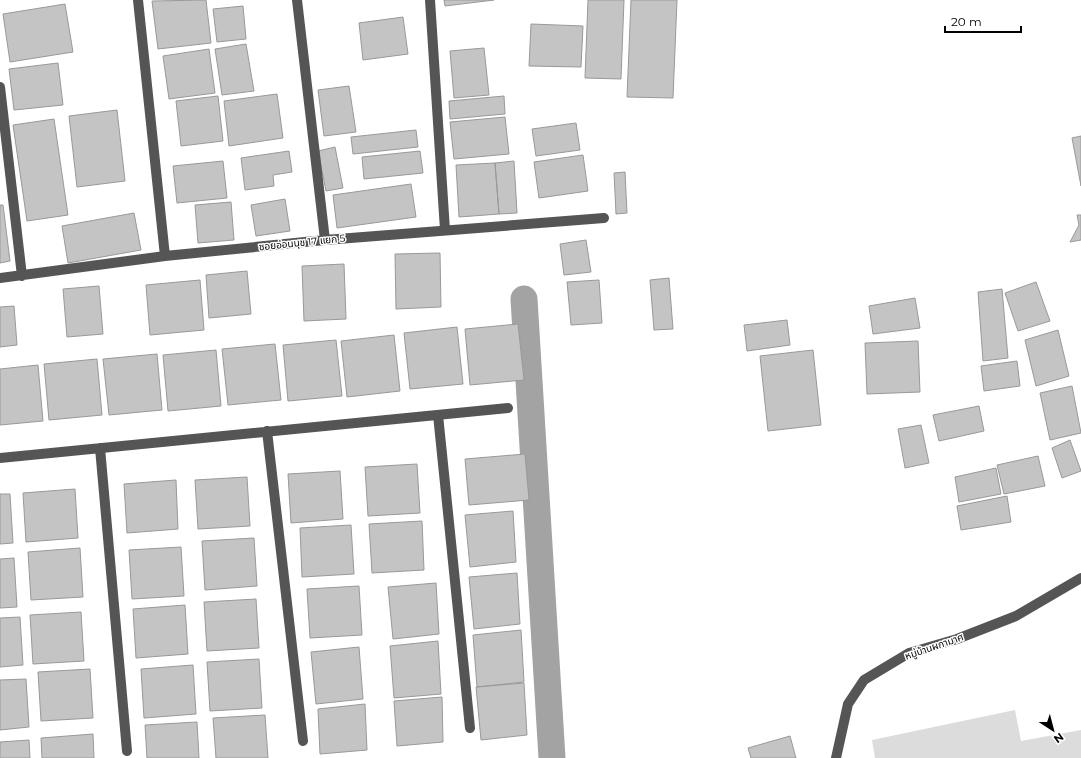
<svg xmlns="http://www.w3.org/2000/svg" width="1081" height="758" font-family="Montserrat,'Noto Sans Thai',sans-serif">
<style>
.green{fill:#dcdcdc}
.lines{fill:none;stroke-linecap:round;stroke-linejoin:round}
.canal{stroke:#a3a3a3;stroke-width:27}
.building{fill:#c4c4c4;stroke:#999}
.minor{stroke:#555;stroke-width:10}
.labels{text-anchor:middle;stroke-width:3;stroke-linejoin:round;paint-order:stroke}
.street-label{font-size:10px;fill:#000;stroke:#fff}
</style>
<rect width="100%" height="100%" fill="#fff"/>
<path class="green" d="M 1015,710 L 1021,741 L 1081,730 L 1081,758 L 875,758 L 872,740 Z"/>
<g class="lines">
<path class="canal" d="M 524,299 L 552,758"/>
</g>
<path class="building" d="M 206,0 L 211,43 L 158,49 L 152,1 Z
M 444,0 L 494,0 L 445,6 Z
M 588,0 L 624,0 L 621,79 L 585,78 Z
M 631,0 L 677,0 L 673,98 L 627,97 Z
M 65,4 L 73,52 L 10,62 L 3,14 Z
M 243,6 L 246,39 L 217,42 L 213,9 Z
M 403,17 L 408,54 L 363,60 L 359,23 Z
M 531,24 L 583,26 L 581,67 L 529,66 Z
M 246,44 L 254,91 L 222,95 L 215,49 Z
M 484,48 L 489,95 L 454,98 L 450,51 Z
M 209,49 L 215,93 L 169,99 L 163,56 Z
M 58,63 L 63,105 L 14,110 L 9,69 Z
M 349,86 L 356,132 L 324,136 L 318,90 Z
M 277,94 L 283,138 L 229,146 L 224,101 Z
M 218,96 L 223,141 L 181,146 L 176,101 Z
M 504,96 L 505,114 L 450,119 L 449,101 Z
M 117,110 L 125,181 L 77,187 L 69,116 Z
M 505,117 L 509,154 L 454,159 L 450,122 Z
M 54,119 L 68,215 L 27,221 L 13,125 Z
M 576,123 L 580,150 L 536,156 L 532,129 Z
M 416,130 L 418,147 L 353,154 L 351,137 Z
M 1081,136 L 1081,186 L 1072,138 Z
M 335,147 L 343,188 L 326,191 L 318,151 Z
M 289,151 L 292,172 L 273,175 L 274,186 L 245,190 L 241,158 Z
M 420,151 L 423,173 L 364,179 L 362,157 Z
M 583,155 L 588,191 L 539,198 L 534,162 Z
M 223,161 L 227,198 L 177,203 L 173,166 Z
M 514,161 L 517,213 L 499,214 L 495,163 Z
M 495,163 L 499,214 L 459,217 L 456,165 Z
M 625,172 L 627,213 L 616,214 L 614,173 Z
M 411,184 L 416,217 L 337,228 L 333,195 Z
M 285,199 L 290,231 L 256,236 L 251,205 Z
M 231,202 L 234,240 L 198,243 L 195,205 Z
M 0,205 L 3,205 L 10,261 L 0,263 Z
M 134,213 L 141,250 L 68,263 L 62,226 Z
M 1077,215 L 1081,215 L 1081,240 L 1070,242 L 1079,225 Z
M 586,240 L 591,272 L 564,275 L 560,244 Z
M 440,253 L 441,307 L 396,309 L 395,254 Z
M 344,264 L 346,319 L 304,321 L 302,266 Z
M 247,271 L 251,314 L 209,318 L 206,275 Z
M 669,278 L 673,329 L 654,330 L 650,280 Z
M 200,280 L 204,330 L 150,335 L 146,285 Z
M 599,280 L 602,323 L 571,325 L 567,282 Z
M 1036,282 L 1050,321 L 1018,331 L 1005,293 Z
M 99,286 L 103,334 L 67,337 L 63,289 Z
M 1002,289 L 1008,358 L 983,361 L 978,292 Z
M 915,298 L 920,328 L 873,334 L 869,306 Z
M 14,306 L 17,345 L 0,347 L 0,307 Z
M 787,320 L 790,345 L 747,351 L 744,325 Z
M 518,324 L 524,380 L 470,385 L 465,329 Z
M 457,327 L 463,384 L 410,389 L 404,333 Z
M 1058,330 L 1069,376 L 1036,386 L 1025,340 Z
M 394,335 L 400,391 L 347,397 L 341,341 Z
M 336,340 L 342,396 L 288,401 L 283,345 Z
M 918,341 L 920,392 L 867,394 L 865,343 Z
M 275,344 L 281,400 L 228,405 L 222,349 Z
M 216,350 L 221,406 L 168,411 L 163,355 Z
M 813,350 L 821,425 L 768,431 L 760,356 Z
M 157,354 L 162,410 L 109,415 L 103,359 Z
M 97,359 L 102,415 L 49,420 L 44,364 Z
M 1017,361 L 1020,386 L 984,391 L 981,366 Z
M 38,365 L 43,421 L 0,425 L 0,369 Z
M 1072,386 L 1081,433 L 1050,440 L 1040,393 Z
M 979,406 L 984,431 L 939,441 L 933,415 Z
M 921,425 L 929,463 L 905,468 L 898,429 Z
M 1070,440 L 1081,471 L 1062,478 L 1052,448 Z
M 525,454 L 529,500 L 469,505 L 465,459 Z
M 1038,456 L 1045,486 L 1004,494 L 997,465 Z
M 417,464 L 420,513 L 368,516 L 365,467 Z
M 996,468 L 1001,494 L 959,502 L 955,477 Z
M 340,471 L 343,519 L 291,523 L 288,474 Z
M 247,477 L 250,526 L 198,529 L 195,480 Z
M 176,480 L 178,529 L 127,533 L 124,484 Z
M 75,489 L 78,538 L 26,542 L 23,493 Z
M 0,494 L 10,494 L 13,543 L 0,544 Z
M 1007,496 L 1011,522 L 961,530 L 957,506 Z
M 513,511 L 516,562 L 470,567 L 465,515 Z
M 422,521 L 424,570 L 372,573 L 369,524 Z
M 351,525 L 354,574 L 302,577 L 300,528 Z
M 254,538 L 257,586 L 205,590 L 202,541 Z
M 181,547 L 184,596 L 132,599 L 129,550 Z
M 80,548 L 83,597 L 31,600 L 28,552 Z
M 14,558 L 17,607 L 0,608 L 0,559 Z
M 517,573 L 520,624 L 474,629 L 469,577 Z
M 436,583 L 439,634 L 393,639 L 388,587 Z
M 359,586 L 362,635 L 310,638 L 307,589 Z
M 256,599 L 259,648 L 207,651 L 204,602 Z
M 185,605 L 188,654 L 136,658 L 133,609 Z
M 81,612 L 84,661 L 33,664 L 30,615 Z
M 20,617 L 23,665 L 0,667 L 0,618 Z
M 521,630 L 524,682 L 477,687 L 473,635 Z
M 438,641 L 441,694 L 394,698 L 390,646 Z
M 359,647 L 363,699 L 316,704 L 311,652 Z
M 259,659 L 262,708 L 210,711 L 207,662 Z
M 193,665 L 196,714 L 144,718 L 141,669 Z
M 90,669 L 93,718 L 41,721 L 38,672 Z
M 26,679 L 29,727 L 0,730 L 0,680 Z
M 524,683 L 527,735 L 481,740 L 476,687 Z
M 442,697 L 443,742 L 397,746 L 394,701 Z
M 365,704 L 367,750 L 320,754 L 318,709 Z
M 265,715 L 268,758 L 216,758 L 213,718 Z
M 197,722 L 199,758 L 147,758 L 145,725 Z
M 93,734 L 94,758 L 42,758 L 41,738 Z
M 790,736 L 796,758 L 751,758 L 748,748 Z
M 29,740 L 30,758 L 0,758 L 0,742 Z"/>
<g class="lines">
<path class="minor" d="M 138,0 L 165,256
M 297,0 L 325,240
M 430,0 L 445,230
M 0,87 L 22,276
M 0,278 L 165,256 L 325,240 L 604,218
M 438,415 L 470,728
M 267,431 L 303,741
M 100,448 L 127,751
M 0,458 L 508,408
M 836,758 L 848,704 L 864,680 L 909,653 L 957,639 L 1016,616 L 1081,578"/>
</g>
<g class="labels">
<g class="street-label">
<text transform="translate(302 242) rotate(-6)" y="4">ซอยอ่อนนุช 17 แยก 5</text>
<text transform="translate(934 646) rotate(-19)" y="4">หมู่บ้านผกามาศ</text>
</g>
</g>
<g transform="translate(1053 730) rotate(144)" stroke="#ffffff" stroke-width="3" paint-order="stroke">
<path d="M0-3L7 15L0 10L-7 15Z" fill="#000000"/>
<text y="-6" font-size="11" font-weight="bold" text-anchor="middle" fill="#000000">N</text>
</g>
<path d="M945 26v6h76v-6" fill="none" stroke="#000000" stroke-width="2"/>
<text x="951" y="26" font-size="12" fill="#000000" stroke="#ffffff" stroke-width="3" paint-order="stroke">20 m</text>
</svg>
